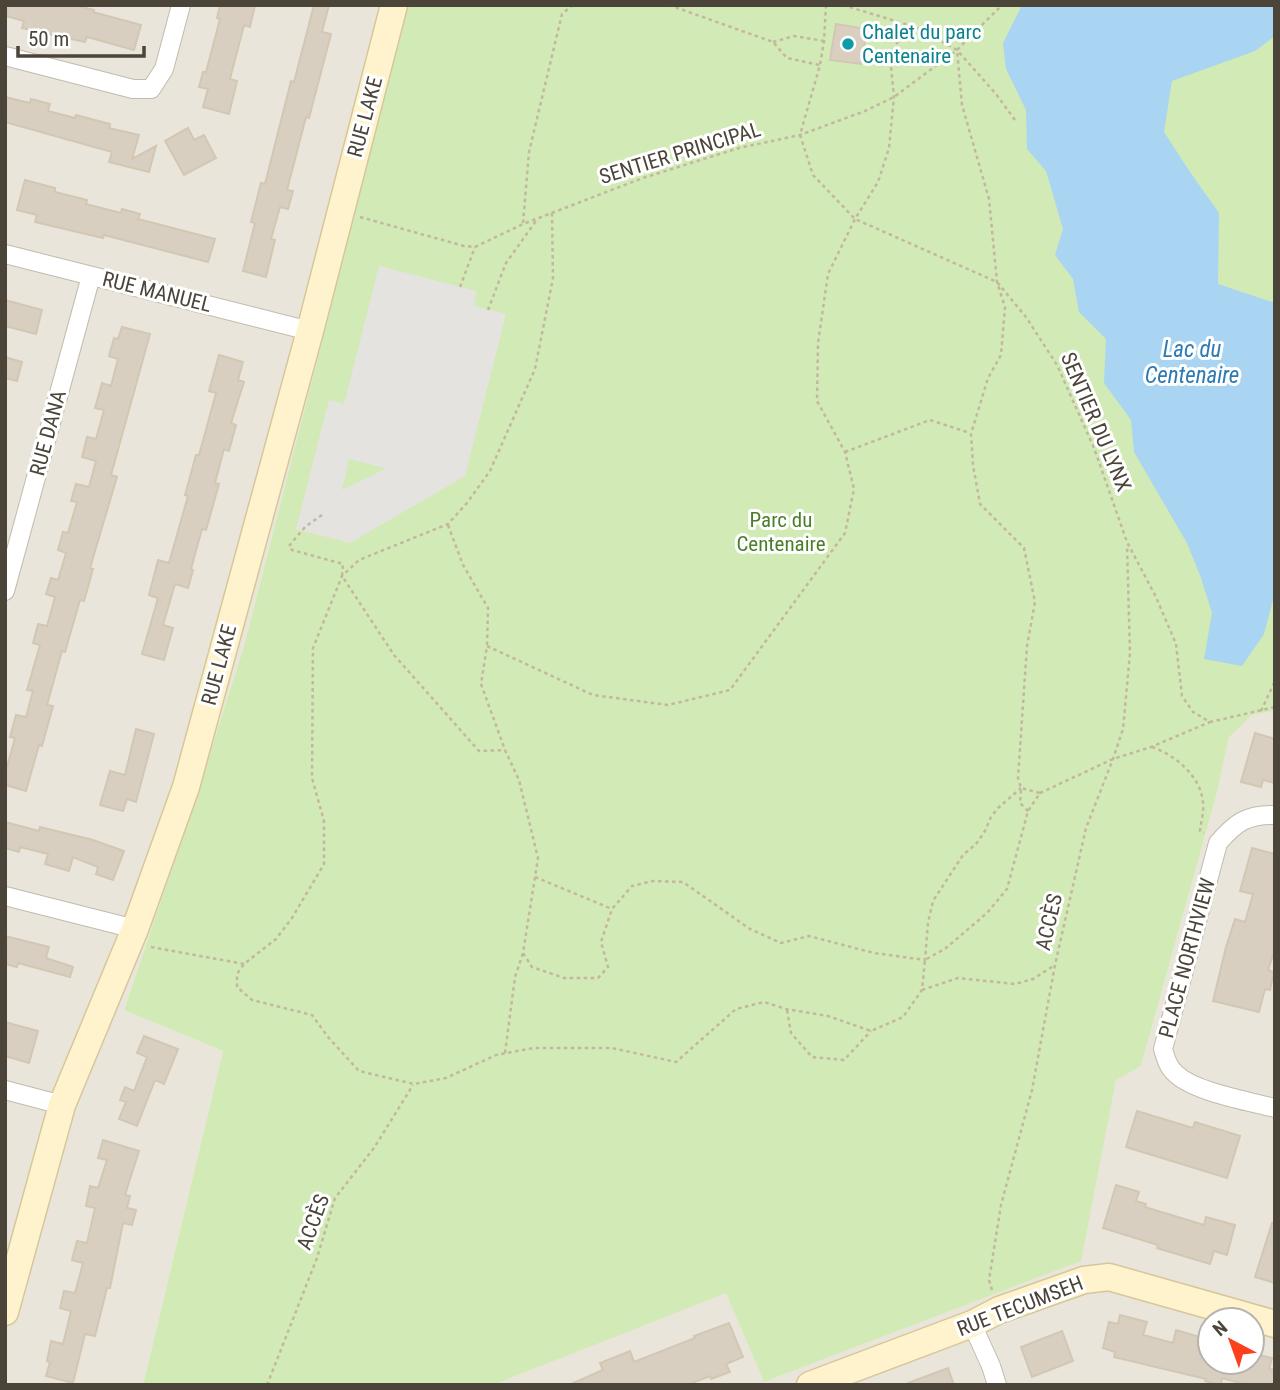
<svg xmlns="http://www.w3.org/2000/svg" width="1280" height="1390" font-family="'Roboto Condensed',sans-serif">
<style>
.residential{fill:#eae5da;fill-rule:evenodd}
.green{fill:#d2eab5}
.parking{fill:#e5e3e0;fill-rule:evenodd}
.water{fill:#a9d4f2}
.building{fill:#d8cfc1;stroke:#d3c7b4;stroke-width:2}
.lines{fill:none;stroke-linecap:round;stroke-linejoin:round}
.street-casing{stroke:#c2bbae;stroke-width:20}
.secondary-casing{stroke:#d6c79b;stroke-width:29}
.path{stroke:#c4b79f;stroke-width:2.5;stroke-dasharray:3.5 3.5;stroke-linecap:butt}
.street{stroke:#fff;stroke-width:18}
.secondary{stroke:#fff3cd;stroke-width:26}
.culture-dot{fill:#0f9aa8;stroke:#fff;stroke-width:2.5}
.labels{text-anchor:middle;stroke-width:6;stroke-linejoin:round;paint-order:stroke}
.culture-label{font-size:21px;fill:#0d838f;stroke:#fff;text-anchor:start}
.street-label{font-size:21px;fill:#4b4439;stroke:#fff}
.park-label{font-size:21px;fill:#4a7f2a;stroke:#fff}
.water-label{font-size:23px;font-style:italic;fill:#2e7ab2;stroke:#fff}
</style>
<rect width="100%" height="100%" fill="#f6f3ec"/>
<path class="residential" d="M 5,5 L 408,5 L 244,646 L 196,797 L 124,1010 L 223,1051 L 143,1385 L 5,1385 Z
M 1275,711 L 1275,1385 L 493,1385 L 726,1292 L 764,1382 L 1080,1261 L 1116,1079 L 1141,1066 L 1216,796 L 1229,736 L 1252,715 ZM 1210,1320 L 1252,1320 L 1252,1362 L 1210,1362 Z"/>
<path class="green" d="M 408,5 L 1275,5 L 1275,711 L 1252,715 L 1229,737 L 1216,796 L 1141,1066 L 1116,1080 L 1081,1261 L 764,1382 L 726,1293 L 493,1385 L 143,1385 L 223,1051 L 124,1010 L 196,797 L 244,646 Z"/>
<path class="parking" d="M 379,266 L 477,291 L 474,306 L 506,314 L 465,476 L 350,543 L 296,529 L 329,400 L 344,404 ZM 349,459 L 385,468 L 385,469 L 342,490 Z"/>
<path class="water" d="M 1022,5 L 1275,5 L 1275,36 L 1255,51 L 1172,81 L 1164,132 L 1190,172 L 1219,213 L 1218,284 L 1275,303 L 1275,592 L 1264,634 L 1242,666 L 1204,659 L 1212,613 L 1201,578 L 1187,543 L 1134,452 L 1131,420 L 1104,383 L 1106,339 L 1079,312 L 1073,279 L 1055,255 L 1063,229 L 1046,171 L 1027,149 L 1026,110 L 1006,69 L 1003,43 Z"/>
<path class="building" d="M 9,5 L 73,5 L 94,10 L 93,12 L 141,25 L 134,50 L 87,37 L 85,42 L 22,28 L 24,21 L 6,16 Z
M 220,5 L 255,5 L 250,27 L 244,25 L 230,79 L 237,81 L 229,114 L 203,107 L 208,89 L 199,87 L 203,72 L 206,72 L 220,19 L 217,18 Z
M 314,5 L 329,5 L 322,32 L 331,34 L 309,118 L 306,117 L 287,190 L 293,191 L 288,209 L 280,207 L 271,239 L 275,240 L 266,277 L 243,271 L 255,223 L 251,222 L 261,183 L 265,184 L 291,81 L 294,82 Z
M 836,24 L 867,29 L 861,64 L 830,60 Z
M 5,97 L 30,103 L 31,99 L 50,104 L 48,111 L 75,118 L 76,115 L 110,124 L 109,128 L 139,135 L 132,159 L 156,146 L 149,172 L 109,162 L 112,152 L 5,122 Z
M 188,128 L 194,140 L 204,135 L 216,158 L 184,175 L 165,141 Z
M 25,180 L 55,188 L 55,192 L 87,200 L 86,204 L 121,213 L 122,209 L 140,214 L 138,219 L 215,239 L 208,262 L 104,235 L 103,238 L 35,222 L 37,215 L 17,210 Z
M 5,300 L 42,310 L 36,334 L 5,326 Z
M 122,327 L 150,334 L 111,475 L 117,477 L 90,568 L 93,569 L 84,601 L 80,600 L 65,652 L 62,651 L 47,705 L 53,706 L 42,746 L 39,745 L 26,791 L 5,785 L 5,774 L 15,738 L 10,737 L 16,715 L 26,717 L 33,691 L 27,690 L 40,645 L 33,643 L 38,624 L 47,626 L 55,597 L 46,594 L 51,578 L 58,580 L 66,553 L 58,550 L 63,532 L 68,533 L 77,502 L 71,501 L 76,484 L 89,487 L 96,461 L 82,457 L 87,437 L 96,439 L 104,410 L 95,408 L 102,383 L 111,386 L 118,359 L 109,356 L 114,338 L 118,339 Z
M 219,355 L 243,362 L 238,380 L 244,382 L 231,423 L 236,425 L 229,451 L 224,449 L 215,483 L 219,484 L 206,530 L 202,529 L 191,569 L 193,570 L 188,588 L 175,584 L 163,625 L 173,628 L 164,660 L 142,654 L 158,598 L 149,595 L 158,560 L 169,563 L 188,496 L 185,495 L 196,455 L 199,455 L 216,393 L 209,391 Z
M 5,357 L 22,362 L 17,381 L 5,378 Z
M 136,729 L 154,734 L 136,802 L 127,799 L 123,811 L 100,805 L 110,771 L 125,775 Z
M 1255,733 L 1275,739 L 1275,783 L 1263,780 L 1261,787 L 1241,782 Z
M 5,822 L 39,831 L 40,827 L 93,840 L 124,851 L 113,880 L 96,874 L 98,867 L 73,857 L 69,871 L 45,864 L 48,854 L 20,847 L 19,852 L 5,848 Z
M 1252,848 L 1275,854 L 1275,949 L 1268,970 L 1274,972 L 1270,990 L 1265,989 L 1259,1012 L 1213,1001 L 1226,947 L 1235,919 L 1245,922 L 1253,894 L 1240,891 Z
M 5,936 L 49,947 L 46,958 L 73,967 L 70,977 L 18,963 L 17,967 L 5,964 Z
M 5,1022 L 38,1031 L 29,1063 L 5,1056 Z
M 144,1036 L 178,1049 L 164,1084 L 155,1080 L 137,1126 L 119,1119 L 126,1102 L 120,1100 L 125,1087 L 134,1091 L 147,1057 L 137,1053 Z
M 1137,1111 L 1193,1128 L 1195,1122 L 1240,1136 L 1227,1178 L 1126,1147 Z
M 103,1140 L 139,1151 L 125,1195 L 130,1196 L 127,1208 L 136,1210 L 132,1225 L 123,1223 L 110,1288 L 107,1288 L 95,1336 L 85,1334 L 73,1383 L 46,1376 L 50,1362 L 47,1361 L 51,1341 L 63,1344 L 71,1311 L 60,1308 L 64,1291 L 75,1293 L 83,1263 L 72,1260 L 77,1241 L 87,1243 L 95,1208 L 86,1206 L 90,1186 L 98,1188 L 107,1160 L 98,1158 Z
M 1116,1185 L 1139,1192 L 1136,1201 L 1146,1204 L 1145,1207 L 1204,1225 L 1206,1217 L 1235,1225 L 1227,1255 L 1214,1251 L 1210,1264 L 1157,1248 L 1158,1245 L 1103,1228 Z
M 1272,1223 L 1275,1223 L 1275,1283 L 1255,1277 Z
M 1120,1315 L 1147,1322 L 1143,1335 L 1173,1343 L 1176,1330 L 1210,1340 L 1210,1362 L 1253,1362 L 1255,1354 L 1272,1358 L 1269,1369 L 1275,1370 L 1275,1385 L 1247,1385 L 1222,1378 L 1221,1385 L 1219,1385 L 1205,1381 L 1206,1379 L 1114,1357 L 1115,1352 L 1103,1348 L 1109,1322 L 1118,1324 Z
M 729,1323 L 743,1357 L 726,1364 L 730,1372 L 711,1379 L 710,1376 L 687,1385 L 569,1385 L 603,1370 L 600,1363 L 630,1351 L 634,1362 L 695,1338 L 694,1336 Z
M 1062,1331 L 1073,1361 L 1032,1377 L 1021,1347 Z
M 948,1368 L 954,1385 L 908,1385 L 908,1383 Z"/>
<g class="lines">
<defs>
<path id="street" d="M 5,56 L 133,89 L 151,89 L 164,69 L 181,5
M 5,254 L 310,331
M 5,591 L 91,276
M 1275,815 C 1247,814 1235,823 1218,843 L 1163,1049 C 1166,1059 1168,1067 1176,1074 C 1195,1092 1248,1101 1275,1108
M 5,896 L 135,929
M 5,1090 L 62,1105
M 972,1324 L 991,1366 L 997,1385"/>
<path id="secondary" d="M 5,1312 L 62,1105 L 135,929 L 186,787 L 310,331 L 394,5
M 810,1385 L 972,1324 L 999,1310 L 1084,1280 L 1109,1277 L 1275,1324"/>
</defs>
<use href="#street" class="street-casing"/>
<use href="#secondary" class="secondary-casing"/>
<path class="path" d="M 669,5 L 773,42 L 787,58 L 819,65
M 826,5 L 824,41 L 820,65 L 800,135 L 813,175 L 855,219 L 997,282 L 1026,317 L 1057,365 L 1094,448 L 1127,542 L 1156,597 L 1176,644 L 1182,696 L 1193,712 L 1210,722 L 1275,707
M 843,5 L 915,27
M 773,42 L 794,36 L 824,41
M 1015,120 L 996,94 L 957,50 L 915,27 L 898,41 L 890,57 L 894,97 L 889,148 L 878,182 L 855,219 L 828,274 L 818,343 L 817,401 L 845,452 L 854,489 L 845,533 L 730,690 L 668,705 L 593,695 L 487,646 L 481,684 L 505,750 L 519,780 L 538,858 L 523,953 L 532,967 L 564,978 L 598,978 L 608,967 L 601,942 L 612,909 L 632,886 L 653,881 L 683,882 L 750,929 L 781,943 L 809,936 L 874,953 L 925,960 L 928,923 L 933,901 L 963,855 L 976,844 L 985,831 L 991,817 L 998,808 L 1021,788
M 552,213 L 553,278 L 535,369 L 490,471 L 467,503 L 448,524 L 359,560 L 342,576 L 313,648 L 312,778 L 324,821 L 324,864 L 292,918 L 276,939 L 244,964 L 237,974 L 237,987 L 252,1000 L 312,1015 L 328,1037 L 359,1071 L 414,1084 L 446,1078 L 496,1055 L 534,1048 L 612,1048 L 676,1062 L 736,1009 L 764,1002 L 786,1009 L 828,1016 L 871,1031 L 903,1017 L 922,990 L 925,960 L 946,948 L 987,913 L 1007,889 L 1028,811 L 1040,793 L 1021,788 L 1018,778 L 1027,646 L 1035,602 L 1024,548 L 980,504 L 973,465 L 971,434 L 988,378 L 1001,355 L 1005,307 L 997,282 L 989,199 L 962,105 L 957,50
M 360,217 L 464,246 L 475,247 L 523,224 L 643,178 L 739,148 L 800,135 L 865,111 L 894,97 L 957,50 L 1002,5
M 523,223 L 529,152 L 562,14 L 573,5
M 460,287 L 475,247
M 488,310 L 506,263 L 536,221
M 845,452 L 930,420 L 970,433
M 322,515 L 305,527 L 289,546 L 292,550 L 343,564 L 342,576 L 394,655 L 479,751 L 505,750
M 448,525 L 463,565 L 488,608 L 487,646
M 1261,711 L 1275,681
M 1152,747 C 1175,755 1201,776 1203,803 C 1204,812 1201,822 1200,831 L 1204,833
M 1021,790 L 1020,803 L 1028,811
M 1040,793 L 1113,759 L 1151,747 L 1210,722
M 535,877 L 612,909
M 151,947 L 244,964
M 922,990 L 958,978 L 1015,984 L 1033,979 L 1055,965
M 787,1010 L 791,1033 L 812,1057 L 844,1060 L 871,1031
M 505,1053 L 515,977 L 523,953
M 992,1290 L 989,1280 L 1001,1205 L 1032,1090 L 1055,965 L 1086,828 L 1113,759 L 1123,729 L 1130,653 L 1127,545
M 267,1385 L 317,1258 L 335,1198 L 374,1148 L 413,1085"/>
<use href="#street" class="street"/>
<use href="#secondary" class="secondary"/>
</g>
<circle class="culture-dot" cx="848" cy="44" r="7"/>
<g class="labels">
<g class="culture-label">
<text x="862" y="39">Chalet du parc<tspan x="862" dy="24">Centenaire</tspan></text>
</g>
<g class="street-label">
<text transform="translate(365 117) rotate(-75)" y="7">RUE LAKE</text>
<text transform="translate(680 153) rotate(-17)" y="7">SENTIER PRINCIPAL</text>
<text transform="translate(157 292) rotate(14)" y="7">RUE MANUEL</text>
<text transform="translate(1096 422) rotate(67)" y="7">SENTIER DU LYNX</text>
<text transform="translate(48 433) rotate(-75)" y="7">RUE DANA</text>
<text transform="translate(219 665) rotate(-75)" y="7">RUE LAKE</text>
<text transform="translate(1049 922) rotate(-77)" y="7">ACCÈS</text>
<text transform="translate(1187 958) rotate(-75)" y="7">PLACE NORTHVIEW</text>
<text transform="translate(313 1222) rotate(-70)" y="7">ACCÈS</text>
<text transform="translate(1020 1306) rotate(-21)" y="7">RUE TECUMSEH</text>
</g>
<g class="park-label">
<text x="781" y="527">Parc du<tspan x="781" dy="24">Centenaire</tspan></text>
</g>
<g class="water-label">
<text x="1192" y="357">Lac du<tspan x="1192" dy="26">Centenaire</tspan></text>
</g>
</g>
<rect width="1280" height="1390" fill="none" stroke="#4b4439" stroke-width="14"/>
<g transform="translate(1231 1341) rotate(319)"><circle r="33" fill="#ffffff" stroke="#b7b4b0" stroke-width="2"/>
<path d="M0-5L12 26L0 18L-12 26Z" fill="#fc3f1d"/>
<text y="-10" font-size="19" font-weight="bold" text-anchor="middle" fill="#4b4439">N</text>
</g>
<path d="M18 46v10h126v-10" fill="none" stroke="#4b4439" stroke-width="3.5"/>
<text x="28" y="46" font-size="21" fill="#4b4439" stroke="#ffffff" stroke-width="5" paint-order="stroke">50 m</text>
</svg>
